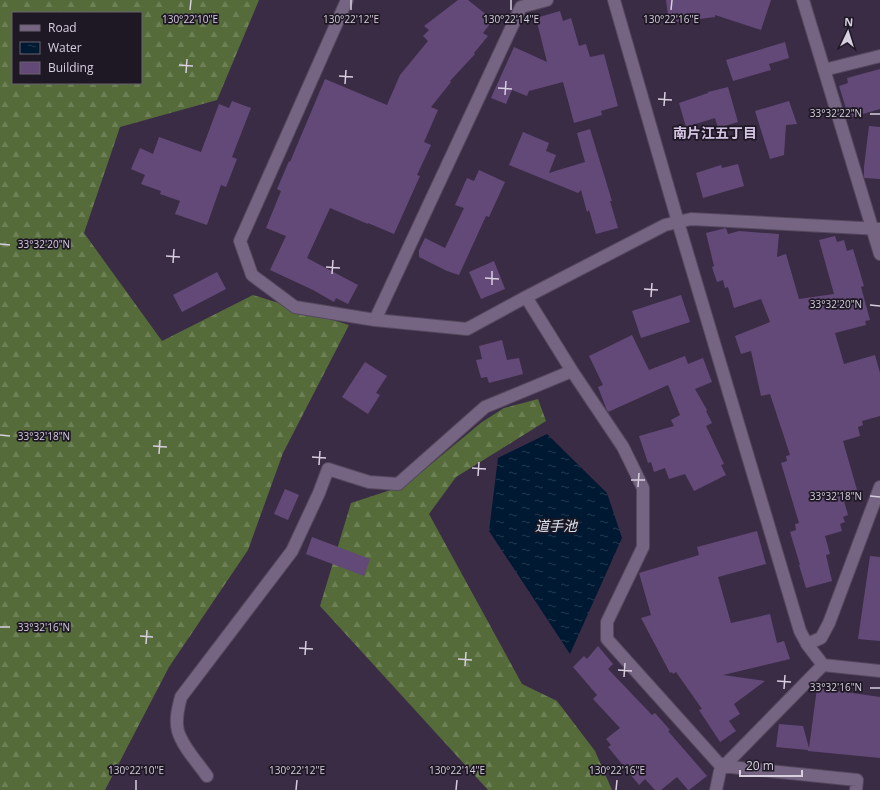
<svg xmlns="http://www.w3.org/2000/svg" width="880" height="790" font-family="'Open Sans','Noto Sans JP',sans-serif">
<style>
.forest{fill:url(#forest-firs);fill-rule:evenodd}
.water{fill:url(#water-ripples)}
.building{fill:#634977}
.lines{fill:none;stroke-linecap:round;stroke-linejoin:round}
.street-casing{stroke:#55485e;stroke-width:14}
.secondary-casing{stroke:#55485e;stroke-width:14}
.street{stroke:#756482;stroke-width:12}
.secondary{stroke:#756482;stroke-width:12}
.ticks{fill:none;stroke:#d7cedf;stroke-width:1.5}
.labels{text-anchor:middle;stroke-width:3.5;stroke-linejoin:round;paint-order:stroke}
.neighbourhood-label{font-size:14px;font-weight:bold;fill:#d5c3e4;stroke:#1e1824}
.water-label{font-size:14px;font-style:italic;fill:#d8e5f1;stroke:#1e1824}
.ticks-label{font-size:10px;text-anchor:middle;fill:#d7cedf;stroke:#1e1824;stroke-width:3.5;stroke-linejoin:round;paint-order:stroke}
</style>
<defs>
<pattern id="forest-firs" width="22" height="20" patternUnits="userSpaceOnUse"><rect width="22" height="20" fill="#556c3a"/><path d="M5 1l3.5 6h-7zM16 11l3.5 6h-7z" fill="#6d8056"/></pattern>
<pattern id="water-ripples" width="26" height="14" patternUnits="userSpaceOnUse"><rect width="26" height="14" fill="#001932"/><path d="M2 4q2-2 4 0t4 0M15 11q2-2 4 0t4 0" fill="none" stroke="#24394f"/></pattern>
</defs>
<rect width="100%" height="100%" fill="#3b2c46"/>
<path class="forest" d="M 0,0 L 259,0 L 217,100 L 120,127 L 84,233 L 162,341 L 253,295 L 349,325 L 283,453 L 248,550 L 169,667 L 105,790 L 0,790 ZM 13,13 L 141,13 L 141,83 L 13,83 Z
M 538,399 L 546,421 L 456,477 L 429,514 L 522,684 L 557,701 L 595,751 L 612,790 L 488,790 L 320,606 L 351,503 L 406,485 L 482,422 L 504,408 Z"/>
<path class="water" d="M 547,434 L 607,493 L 622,538 L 570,654 L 489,531 L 498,458 Z"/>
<path class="building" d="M 458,0 L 468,0 L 493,20 L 483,33 L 488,36 L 474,53 L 475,54 L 450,81 L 451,82 L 431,107 L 438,110 L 424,142 L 431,145 L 417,175 L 420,176 L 394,234 L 368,223 L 368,224 L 330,208 L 307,258 L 358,285 L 348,304 L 336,298 L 334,302 L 313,290 L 270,270 L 286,236 L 266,228 L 281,191 L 277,189 L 289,161 L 290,162 L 325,79 L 387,105 L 400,75 L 428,41 L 423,36 L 429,30 L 424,26 Z
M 666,0 L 771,0 L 761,30 L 715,15 L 715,17 L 669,23 Z
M 560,11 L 563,21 L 571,18 L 579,46 L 586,44 L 590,57 L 604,54 L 618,106 L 601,111 L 602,115 L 574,123 L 563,82 L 529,91 L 527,96 L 512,90 L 506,104 L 491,98 L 514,47 L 547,62 L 536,18 Z
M 785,42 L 789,58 L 769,64 L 771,70 L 733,81 L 726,60 Z
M 880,69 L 880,109 L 849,118 L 839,86 L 848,83 L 847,78 Z
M 728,87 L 738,122 L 718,128 L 715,118 L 686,127 L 679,103 L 708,93 L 708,92 Z
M 232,101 L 251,108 L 232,157 L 237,159 L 226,187 L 221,185 L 207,225 L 175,214 L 180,201 L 160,194 L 161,191 L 141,184 L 145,175 L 131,169 L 140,148 L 153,154 L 159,137 L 201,152 L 219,104 L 229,108 Z
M 789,101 L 797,124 L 786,125 L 784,155 L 770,159 L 755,111 Z
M 869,126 L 880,127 L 880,179 L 865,178 L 864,177 L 864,167 Z
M 590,129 L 612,201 L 610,201 L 618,228 L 596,234 L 589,210 L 587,212 L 581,190 L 578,193 L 509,165 L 523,132 L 549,143 L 546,151 L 556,155 L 549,173 L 585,162 L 577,133 Z
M 738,164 L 744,186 L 703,198 L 696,173 L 721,165 L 722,168 Z
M 479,170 L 505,182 L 489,217 L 486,216 L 459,275 L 447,271 L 419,257 L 419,250 L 425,238 L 445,248 L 464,208 L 455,205 L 467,178 L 474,181 Z
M 726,228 L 728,234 L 739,231 L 779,234 L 777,257 L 786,254 L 799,299 L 834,294 L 819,240 L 835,236 L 837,242 L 844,240 L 847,251 L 853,249 L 864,286 L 861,287 L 870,320 L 865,321 L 866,325 L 835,333 L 844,364 L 875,355 L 880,373 L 880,416 L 862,421 L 863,425 L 858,427 L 860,436 L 843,441 L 857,490 L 842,494 L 848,515 L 843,517 L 845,522 L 840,524 L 842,531 L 825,536 L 830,554 L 826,555 L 832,581 L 806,588 L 799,565 L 800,565 L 790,532 L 796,530 L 795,524 L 799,523 L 781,463 L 787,461 L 786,456 L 790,455 L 770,394 L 761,396 L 751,351 L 741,354 L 735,336 L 770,322 L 761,299 L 734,308 L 728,287 L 725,288 L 723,280 L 717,282 L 712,267 L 714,266 L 706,233 Z
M 494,261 L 505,289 L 481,299 L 469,272 Z
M 217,272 L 226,289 L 182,312 L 173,295 Z
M 681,295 L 690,322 L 641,338 L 632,311 Z
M 632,335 L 649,370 L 685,356 L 688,364 L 703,358 L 712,382 L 695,389 L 707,410 L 706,411 L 712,423 L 706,426 L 724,464 L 721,465 L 726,475 L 694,491 L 685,474 L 669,479 L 665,468 L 654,472 L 651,462 L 648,463 L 639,436 L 674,426 L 671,420 L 680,415 L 668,385 L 608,412 L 606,408 L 598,387 L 603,385 L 589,356 Z
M 502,340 L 507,360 L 519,358 L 523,374 L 489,383 L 487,377 L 481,378 L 476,360 L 482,359 L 479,346 Z
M 365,362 L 387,376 L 376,393 L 380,395 L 368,414 L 342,397 Z
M 285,489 L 299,495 L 288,520 L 274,514 Z
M 757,531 L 766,564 L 718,577 L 731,623 L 770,614 L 777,643 L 784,641 L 790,659 L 723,675 L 765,681 L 734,704 L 740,714 L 729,721 L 736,731 L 720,742 L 699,710 L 702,709 L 676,672 L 673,674 L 672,672 L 670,673 L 641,618 L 651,615 L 639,573 L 699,555 L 697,547 Z
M 312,537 L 370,559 L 364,576 L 306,554 Z
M 870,556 L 880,557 L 880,641 L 858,639 Z
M 598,646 L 613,664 L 608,669 L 652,715 L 655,713 L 670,730 L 668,731 L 707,776 L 689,790 L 688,790 L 677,777 L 661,790 L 655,790 L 645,779 L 639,785 L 608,747 L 611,745 L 606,739 L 620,728 L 593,699 L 597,695 L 573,667 L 584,656 L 587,659 Z
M 817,688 L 880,697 L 880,758 L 808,751 L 808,750 L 776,747 L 779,724 L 803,726 L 809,748 Z"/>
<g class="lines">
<defs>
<path id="street" d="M 347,0 L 240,241 L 252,275 L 295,307 L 375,320 L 467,329 L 526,297 L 665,225 L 691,219 L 880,229
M 803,0 L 880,254
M 824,70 L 880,56
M 526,297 L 572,371 L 623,447 L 643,488 L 643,547 L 607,622 L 607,639 L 721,766 L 857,780 L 856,790
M 375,320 L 521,7 L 547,0
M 807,644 L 821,638 L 829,623 L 880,487
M 207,776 C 198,763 182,746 178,731 C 175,720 178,708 181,697 L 292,551 L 319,493 L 328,469 L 369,482 L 398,484 L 485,407 L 572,371
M 716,790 L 721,766 L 728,762 L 823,665"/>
<path id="secondary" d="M 614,0 L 678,222 L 800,631 L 807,644 L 823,665 L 880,671"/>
</defs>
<use href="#street" class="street-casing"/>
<use href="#secondary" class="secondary-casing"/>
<use href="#street" class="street"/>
<use href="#secondary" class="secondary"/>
</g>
<path class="ticks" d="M 190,10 L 191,0M 351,10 L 351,0M 511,10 L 511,0M 671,10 L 672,0M 179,65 L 193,66M 186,73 L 187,59M 339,76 L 353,77M 345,84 L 346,70M 498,88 L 512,89M 505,95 L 506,81M 658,99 L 672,100M 664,106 L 665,92M 870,114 L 880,114M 0,244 L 10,245M 166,256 L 180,257M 173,263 L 174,249M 326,267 L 340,268M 332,274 L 333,260M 485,278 L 499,279M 492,285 L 492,271M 644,289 L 658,290M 651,297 L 652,283M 870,305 L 880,306M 0,435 L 10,436M 153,446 L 167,447M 159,454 L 160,440M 312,457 L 326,458M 319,465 L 320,451M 472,468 L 486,469M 478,476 L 479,462M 631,480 L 645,480M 638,487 L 639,473M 870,496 L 880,497M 0,627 L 10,627M 140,636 L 153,637M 146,644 L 147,630M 299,648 L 313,649M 305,655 L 306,641M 458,659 L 472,660M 465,666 L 466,652M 618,670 L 632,671M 624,677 L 625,663M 777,681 L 791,682M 870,688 L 880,688M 784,689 L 785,675M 136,790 L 136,780M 296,790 L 297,780M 456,790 L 457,780M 616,790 L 617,780"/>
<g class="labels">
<g class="neighbourhood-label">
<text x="715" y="138">南片江五丁目</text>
</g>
<g class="water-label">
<text x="556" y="531">道手池</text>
</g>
</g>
<g class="ticks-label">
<text x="190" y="23">130°22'10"E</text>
<text x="351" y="23">130°22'12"E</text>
<text x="511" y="23">130°22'14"E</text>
<text x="671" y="23">130°22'16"E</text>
<text x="836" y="117">33°32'22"N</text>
<text x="44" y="248">33°32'20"N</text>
<text x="836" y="308">33°32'20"N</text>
<text x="44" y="440">33°32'18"N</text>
<text x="836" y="500">33°32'18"N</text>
<text x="44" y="631">33°32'16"N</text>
<text x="836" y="691">33°32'16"N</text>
<text x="136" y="774">130°22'10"E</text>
<text x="297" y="774">130°22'12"E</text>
<text x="457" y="774">130°22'14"E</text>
<text x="617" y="774">130°22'16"E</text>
</g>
<rect x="12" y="12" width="130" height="72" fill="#1e1824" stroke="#68616f"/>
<rect x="20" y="25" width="20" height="6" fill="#756482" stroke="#68616f"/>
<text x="48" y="32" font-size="12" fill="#d7cedf">Road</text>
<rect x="20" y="42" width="20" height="12" fill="url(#water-ripples)" stroke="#68616f"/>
<text x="48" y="52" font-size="12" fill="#d7cedf">Water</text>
<rect x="20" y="62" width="20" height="12" fill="#634977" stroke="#68616f"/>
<text x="48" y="72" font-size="12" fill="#d7cedf">Building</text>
<g transform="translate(848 32) rotate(4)" stroke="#1e1824" stroke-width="3" paint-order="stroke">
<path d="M0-3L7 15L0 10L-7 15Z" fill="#d7cedf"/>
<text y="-6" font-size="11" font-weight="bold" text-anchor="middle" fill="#d7cedf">N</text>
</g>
<path d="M740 770v6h62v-6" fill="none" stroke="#d7cedf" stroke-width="2"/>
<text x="746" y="770" font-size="12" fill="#d7cedf" stroke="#1e1824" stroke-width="3" paint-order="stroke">20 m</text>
</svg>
